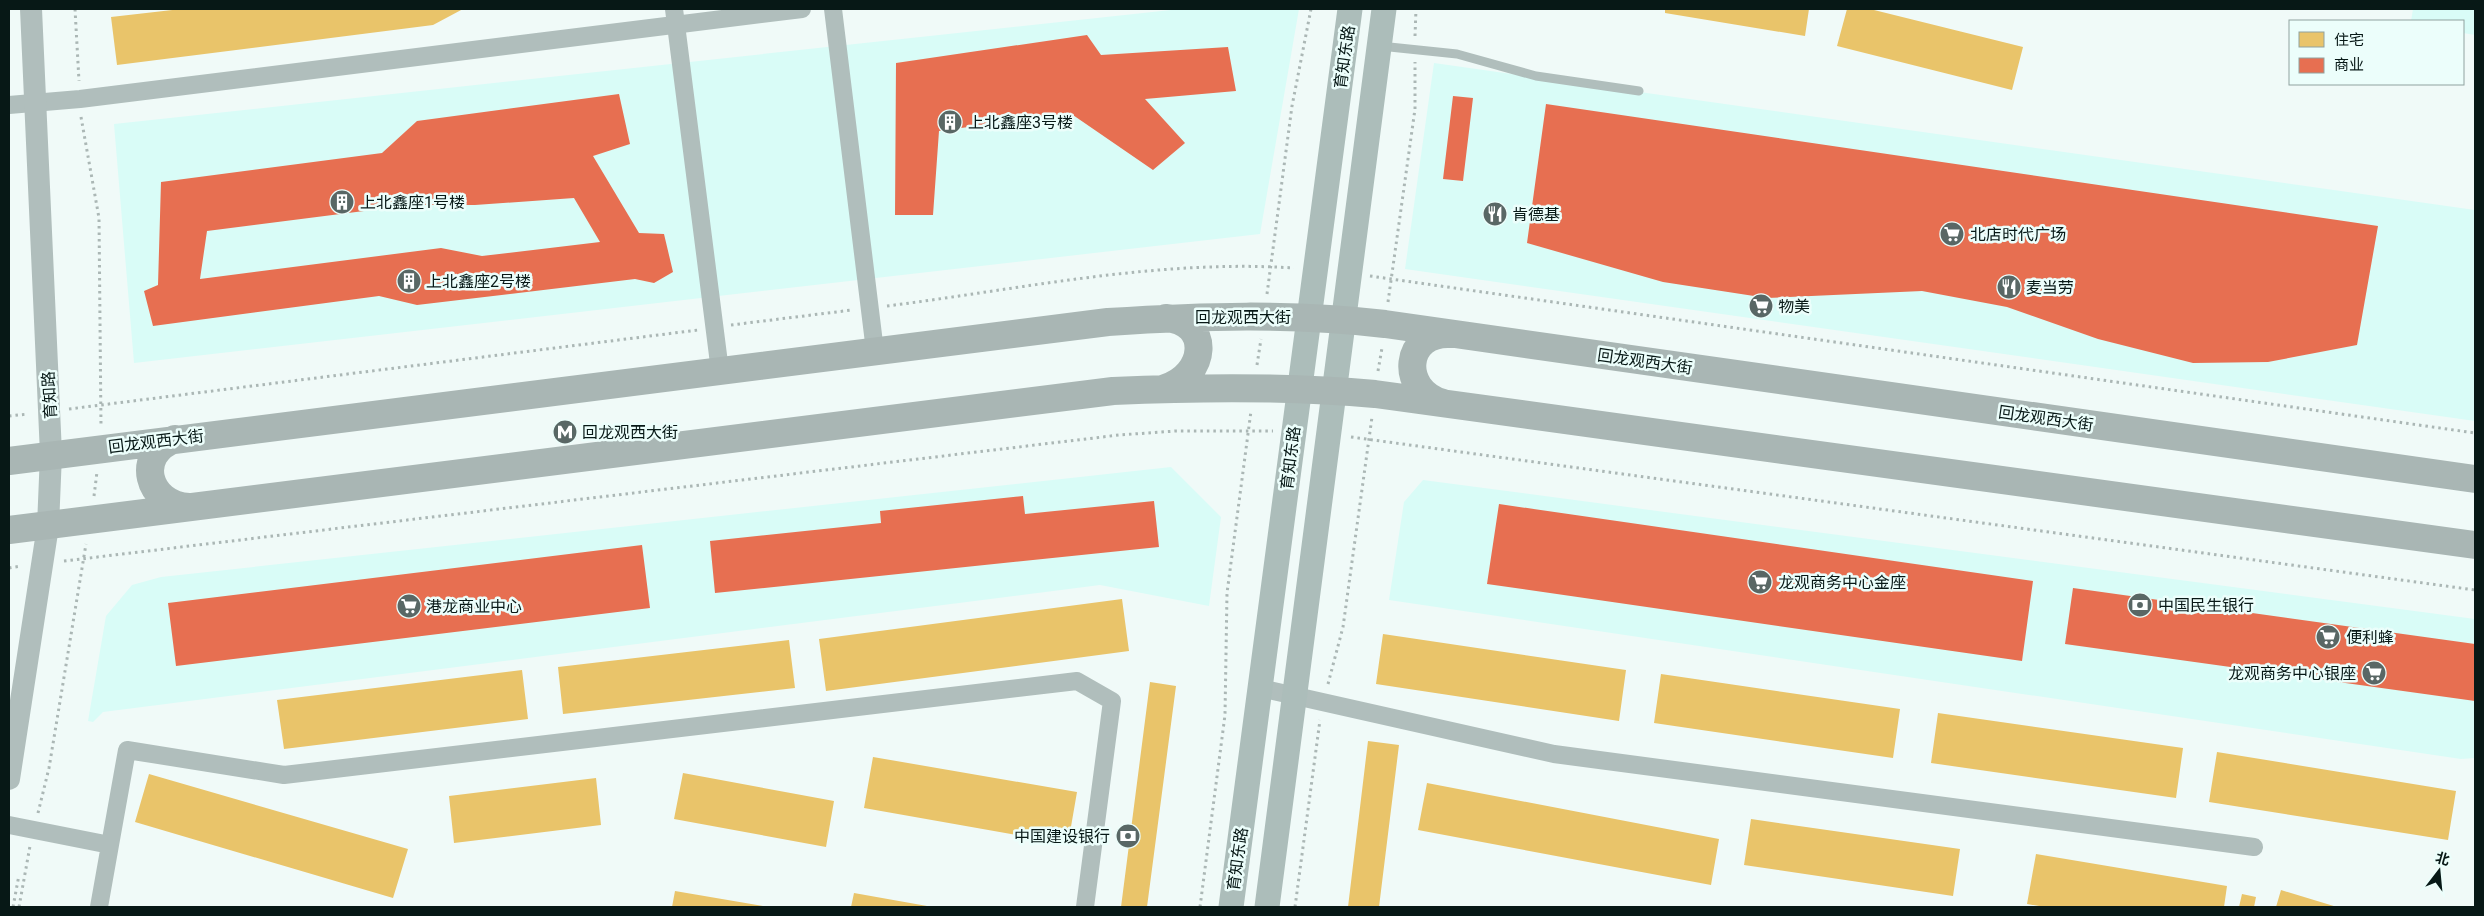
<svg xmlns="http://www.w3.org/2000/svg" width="2484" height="916" font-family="Roboto,'Noto Sans SC',sans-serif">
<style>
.built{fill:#d9fcf7}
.homes{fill:#e9c46a}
.shops{fill:#e76f51;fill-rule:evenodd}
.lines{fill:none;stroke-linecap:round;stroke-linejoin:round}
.path{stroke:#abb7b5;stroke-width:3;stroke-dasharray:2.5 4;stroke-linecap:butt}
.service{stroke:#b0bebc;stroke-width:9}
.minor{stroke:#b0bebc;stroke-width:18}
.tertiary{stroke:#b0bebc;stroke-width:22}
.secondary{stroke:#acbdba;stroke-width:25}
.primary{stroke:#a9b6b4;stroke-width:28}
.labels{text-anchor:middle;stroke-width:5;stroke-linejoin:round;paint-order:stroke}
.street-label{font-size:16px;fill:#071816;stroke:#ecfefb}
.poi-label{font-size:16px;fill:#071816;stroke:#ecfefb;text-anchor:start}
</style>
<rect width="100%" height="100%" fill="#f0faf8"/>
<path class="built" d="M 1180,9 L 1299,9 L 1260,234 L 134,363 L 114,124 Z
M 2413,9 L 2475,9 L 2475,35 L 2463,33 L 2463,21 L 2411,21 Z
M 1434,63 L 2475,210 L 2475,421 L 1405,269 Z
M 1171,467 L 1221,517 L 1209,606 L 1100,585 L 103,712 L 93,722 L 88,721 L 106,616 L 132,585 L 161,577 Z
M 1423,480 L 2475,619 L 2475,758 L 2461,759 L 1389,600 L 1404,502 Z"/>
<path class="homes" d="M 181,9 L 463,9 L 433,25 L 117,65 L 111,17 Z
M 1665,9 L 1809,9 L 1805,36 L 1665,13 Z
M 1847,9 L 1870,9 L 2023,47 L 2012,90 L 1837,46 Z
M 1122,599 L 1129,651 L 826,691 L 819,639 Z
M 1383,634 L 1626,670 L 1619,721 L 1376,684 Z
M 789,640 L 795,688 L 563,714 L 558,667 Z
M 522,670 L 528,719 L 284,749 L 277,700 Z
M 1661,674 L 1900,709 L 1893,758 L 1654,723 Z
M 1150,682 L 1176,686 L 1147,907 L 1121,907 Z
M 1938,713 L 2183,748 L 2176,798 L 1931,763 Z
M 1368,741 L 1399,745 L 1379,907 L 1348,907 Z
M 2217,752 L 2456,791 L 2448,840 L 2209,802 Z
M 873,757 L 1077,792 L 1068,844 L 864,808 Z
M 683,773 L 834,801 L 826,847 L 674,819 Z
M 149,774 L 408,849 L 393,898 L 135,822 Z
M 596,778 L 601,825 L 454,843 L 449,796 Z
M 1427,783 L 1719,839 L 1711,885 L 1418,830 Z
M 1751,819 L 1960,849 L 1953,896 L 1744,865 Z
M 2036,854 L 2227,886 L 2224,907 L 2045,907 L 2027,904 Z
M 2281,890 L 2337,907 L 2276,907 Z
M 675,891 L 763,906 L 763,907 L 672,907 Z
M 854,893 L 927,906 L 927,907 L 851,907 Z
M 2242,894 L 2256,897 L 2254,907 L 2239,907 Z"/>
<path class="shops" d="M 1087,35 L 1101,55 L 1228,47 L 1236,91 L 1145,99 L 1185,143 L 1153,170 L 1070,113 L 939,131 L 933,215 L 895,215 L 896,63 Z
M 619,94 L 630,144 L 593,156 L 639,233 L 664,234 L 673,272 L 654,283 L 635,279 L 417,305 L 379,296 L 153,326 L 144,291 L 158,285 L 161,182 L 382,153 L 417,121 ZM 574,198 L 600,242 L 482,256 L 441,248 L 200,279 L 207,231 L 411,205 L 475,205 Z
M 1453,96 L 1473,98 L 1463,181 L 1443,179 Z
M 1546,104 L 2378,226 L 2357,345 L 2268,362 L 2193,363 L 2098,339 L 2007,307 L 1922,291 L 1767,298 L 1663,282 L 1527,243 Z
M 1023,496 L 1025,514 L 1154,501 L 1159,547 L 715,593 L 710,541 L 881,523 L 880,511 Z
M 1499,504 L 2033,581 L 2022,661 L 1487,584 Z
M 642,545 L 650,608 L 176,666 L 168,603 Z
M 2073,588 L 2475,644 L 2475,701 L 2065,644 Z"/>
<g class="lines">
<path class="path" d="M 75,9 L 79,81
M 1415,36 L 1416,9
M 81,117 L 99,218 L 101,426
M 1370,276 L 2475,433
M 1267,294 L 1292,106 L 1311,9
M 1388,302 L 1415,109 L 1415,62
M 887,306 C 1022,289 1158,259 1294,268
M 731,325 L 852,310
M 1257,365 L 1261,339
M 1378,371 L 1382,348
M 69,409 L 698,330
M 9,416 L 28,414
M 1351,437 L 2475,590
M 94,496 L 97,472
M 64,561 L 1119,435 L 1176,431 L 1273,431
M 9,568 L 21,566
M 1328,684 L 1343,627 L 1372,417
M 38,813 L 49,768 L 86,544
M 13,907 L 19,875
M 19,907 L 30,846
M 1200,907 L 1225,715 L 1227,593 L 1251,411
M 1295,907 L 1320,720"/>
<path class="service" d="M 1380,46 L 1457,54 L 1536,76 L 1639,91"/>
<path class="minor" d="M 674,9 L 720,371
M 833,9 L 875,351
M 9,105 L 80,99 L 802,9
M 1260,688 L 1554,754 L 2254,847
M 9,825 L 110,845 L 99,907
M 110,845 L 127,750 L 284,775 L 1077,681 L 1112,701 L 1085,907"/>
<path class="tertiary" d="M 9,779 L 48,526 L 51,454 L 31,9"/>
<path class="secondary" d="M 1231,907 L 1350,9
M 1267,907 L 1384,9"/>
<path class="primary" d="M 1165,388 C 1207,375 1212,322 1166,318
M 1443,403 C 1398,390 1404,331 1451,334
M 175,439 C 134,454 147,505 189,507
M 9,461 L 1108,322 C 1201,316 1292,313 1385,324 L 2475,479
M 9,530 L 1113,391 C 1201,387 1288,386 1375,394 L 2475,545"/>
</g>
<defs>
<symbol id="building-disc" viewBox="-11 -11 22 22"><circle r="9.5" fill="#596765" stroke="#ecfefb"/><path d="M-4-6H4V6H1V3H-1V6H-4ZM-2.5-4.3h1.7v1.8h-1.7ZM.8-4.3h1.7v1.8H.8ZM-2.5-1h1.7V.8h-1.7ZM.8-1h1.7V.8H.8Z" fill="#fff"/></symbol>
<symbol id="restaurant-disc" viewBox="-11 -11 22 22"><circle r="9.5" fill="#596765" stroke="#ecfefb"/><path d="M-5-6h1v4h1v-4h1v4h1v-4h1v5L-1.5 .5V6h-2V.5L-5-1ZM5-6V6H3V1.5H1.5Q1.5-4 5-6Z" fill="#fff"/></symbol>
<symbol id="supermarket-disc" viewBox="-11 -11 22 22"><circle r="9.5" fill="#596765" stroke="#ecfefb"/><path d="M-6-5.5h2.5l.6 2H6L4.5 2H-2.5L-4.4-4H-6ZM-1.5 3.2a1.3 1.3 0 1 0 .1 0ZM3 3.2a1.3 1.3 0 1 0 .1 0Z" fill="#fff"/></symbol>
<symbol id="metro-disc" viewBox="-11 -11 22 22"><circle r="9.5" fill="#596765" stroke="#ecfefb"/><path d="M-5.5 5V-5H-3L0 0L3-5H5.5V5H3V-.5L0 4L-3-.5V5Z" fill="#fff"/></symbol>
<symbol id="bank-disc" viewBox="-11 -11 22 22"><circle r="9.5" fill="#596765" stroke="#ecfefb"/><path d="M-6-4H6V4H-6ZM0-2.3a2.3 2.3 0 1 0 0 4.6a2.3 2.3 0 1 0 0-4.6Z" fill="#fff"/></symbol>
</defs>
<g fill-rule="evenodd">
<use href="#building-disc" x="936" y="108" width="28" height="28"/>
<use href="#building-disc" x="328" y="188" width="28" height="28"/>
<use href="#restaurant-disc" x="1481" y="200" width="28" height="28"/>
<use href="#supermarket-disc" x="1938" y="220" width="28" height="28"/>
<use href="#building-disc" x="395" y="267" width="28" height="28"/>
<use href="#restaurant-disc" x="1995" y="273" width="28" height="28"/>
<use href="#supermarket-disc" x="1747" y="292" width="28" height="28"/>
<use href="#metro-disc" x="551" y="418" width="28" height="28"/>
<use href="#supermarket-disc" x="1746" y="568" width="28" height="28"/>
<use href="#bank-disc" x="2126" y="591" width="28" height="28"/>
<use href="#supermarket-disc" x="395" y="592" width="28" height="28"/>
<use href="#supermarket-disc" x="2314" y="623" width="28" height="28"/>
<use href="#supermarket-disc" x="2360" y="659" width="28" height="28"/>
<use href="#bank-disc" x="1114" y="822" width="28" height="28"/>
</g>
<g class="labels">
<g class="street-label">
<text transform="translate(1344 57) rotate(-82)" y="6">育知东路</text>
<text x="1243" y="323">回龙观西大街</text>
<text transform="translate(1645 361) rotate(8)" y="6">回龙观西大街</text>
<text transform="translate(49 395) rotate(-93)" y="6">育知路</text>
<text transform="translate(2046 418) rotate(8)" y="6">回龙观西大街</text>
<text transform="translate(156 441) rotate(-7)" y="6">回龙观西大街</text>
<text transform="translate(1290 458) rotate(-83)" y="6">育知东路</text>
<text transform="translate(1237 859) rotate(-82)" y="6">育知东路</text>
</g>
<g class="poi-label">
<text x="968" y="128">上北鑫座3号楼</text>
<text x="360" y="208">上北鑫座1号楼</text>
<text x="1512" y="220">肯德基</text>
<text x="1970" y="240">北店时代广场</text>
<text x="426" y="287">上北鑫座2号楼</text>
<text x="2026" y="293">麦当劳</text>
<text x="1778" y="312">物美</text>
<text x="582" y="438">回龙观西大街</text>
<text x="1778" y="588">龙观商务中心金座</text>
<text x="2158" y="611">中国民生银行</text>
<text x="426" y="612">港龙商业中心</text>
<text x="2346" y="643">便利蜂</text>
<text x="2356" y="679" text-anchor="end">龙观商务中心银座</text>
<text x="1110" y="842" text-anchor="end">中国建设银行</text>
</g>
</g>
<rect width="2484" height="916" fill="none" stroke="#071816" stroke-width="20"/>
<rect x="2289" y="20" width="175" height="65" fill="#ecfefb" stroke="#90a29f"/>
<rect x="2299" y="32" width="25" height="15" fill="#e9c46a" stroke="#90a29f"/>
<text x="2334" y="45" font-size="15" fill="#071816">住宅</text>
<rect x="2299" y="58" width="25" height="15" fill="#e76f51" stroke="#90a29f"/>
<text x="2334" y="70" font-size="15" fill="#071816">商业</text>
<g transform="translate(2439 871) rotate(16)" stroke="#ecfefb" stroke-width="4" paint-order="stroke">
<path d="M0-4L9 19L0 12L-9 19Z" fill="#071816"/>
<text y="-8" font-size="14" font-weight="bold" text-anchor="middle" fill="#071816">北</text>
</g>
</svg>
